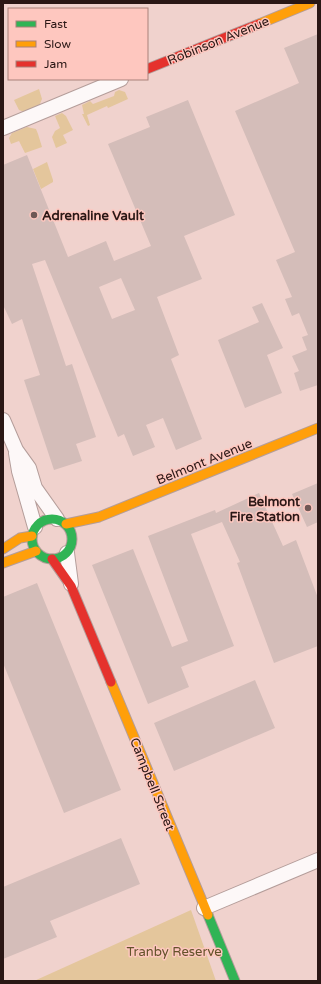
<svg xmlns="http://www.w3.org/2000/svg" width="321" height="984" font-family="'Varela Round',sans-serif">
<style>
.green{fill:#e4c69c}
.building{fill:#d4bdb9;fill-rule:evenodd}
.lines{fill:none;stroke-linecap:round;stroke-linejoin:round}
.street-casing{stroke:#b49d9a;stroke-width:16}
.fast-casing{stroke:#b49d9a;stroke-width:11}
.slow-casing{stroke:#b49d9a;stroke-width:11}
.jam-casing{stroke:#b49d9a;stroke-width:11}
.street{stroke:#fdf8f8;stroke-width:14}
.fast{stroke:#30b455;stroke-width:9}
.slow{stroke:#ff9f0a;stroke-width:9}
.jam{stroke:#e5322d;stroke-width:9}
.poi-dot{fill:#6f5855;stroke:#fec7bf;stroke-width:1.5}
.labels{text-anchor:middle;stroke-width:3;stroke-linejoin:round;paint-order:stroke}
.street-label{font-size:13px;fill:#2a1715;stroke:#fec7bf}
.poi-label{font-size:13px;font-weight:bold;fill:#2a1715;stroke:#fec7bf;text-anchor:start}
.park-label{font-size:13px;fill:#635229;stroke:#fec7bf}
</style>
<rect width="100%" height="100%" fill="#f0d2cd"/>
<path class="green" d="M 39,89 L 42,99 L 39,106 L 24,112 L 19,110 L 14,100 Z
M 119,90 L 125,92 L 128,99 L 108,108 L 107,106 L 87,115 L 90,125 L 88,126 L 82,114 L 84,114 L 82,105 L 90,101 L 93,104 L 114,96 L 115,92 Z
M 62,113 L 66,116 L 73,130 L 63,135 L 67,143 L 56,148 L 52,137 L 55,131 L 60,128 L 55,116 Z
M 27,127 L 36,129 L 38,134 L 42,147 L 25,153 L 19,141 L 11,144 L 9,138 L 12,133 Z
M 47,162 L 53,180 L 53,182 L 41,189 L 33,169 Z
M 191,910 L 216,981 L 34,981 L 180,915 Z"/>
<path class="building" d="M 318,34 L 318,385 L 300,391 L 294,373 L 299,371 L 292,356 L 307,350 L 302,337 L 308,335 L 299,313 L 292,316 L 285,299 L 292,297 L 276,260 L 295,252 L 235,111 L 299,83 L 284,48 Z
M 188,100 L 235,215 L 184,236 L 202,279 L 157,297 L 179,355 L 171,359 L 202,439 L 176,450 L 163,418 L 146,425 L 155,447 L 133,456 L 124,434 L 118,437 L 45,260 L 32,264 L 66,366 L 72,364 L 96,437 L 76,444 L 82,461 L 54,470 L 24,380 L 40,375 L 22,319 L 12,324 L 3,305 L 3,165 L 27,155 L 68,257 L 106,241 L 114,261 L 151,246 L 108,144 L 150,127 L 146,117 ZM 121,278 L 135,310 L 112,319 L 99,287 Z
M 262,303 L 283,348 L 267,355 L 282,393 L 245,408 L 218,340 L 259,322 L 252,307 Z
M 318,483 L 318,522 L 307,527 L 292,494 Z
M 259,493 L 283,546 L 296,540 L 318,598 L 318,646 L 274,663 L 237,563 L 240,562 L 222,522 L 191,534 L 234,646 L 181,667 L 189,687 L 148,704 L 92,565 L 133,549 L 172,647 L 188,641 L 148,536 L 215,510 L 216,513 Z
M 37,583 L 121,790 L 64,813 L 3,663 L 3,597 Z
M 255,680 L 275,728 L 174,771 L 154,723 Z
M 121,838 L 140,884 L 50,921 L 57,937 L 3,959 L 3,887 Z"/>
<g class="lines">
<defs>
<path id="street" d="M 3,128 L 121,79
M 3,420 L 16,450 L 29,468 L 35,488 L 57,519
M 16,453 L 19,471 L 35,527
M 67,553 L 71,584
M 204,908 L 318,860"/>
<path id="fast" d="M32 539a20 20 0 1 1 40 0a20 20 0 1 1-40 0Z
M 208,915 L 235,981"/>
<path id="slow" d="M 259,24 L 310,3
M 66,524 L 99,517 L 318,428
M 3,549 L 20,538 L 32,536
M 3,563 L 36,551
M 111,682 L 208,915"/>
<path id="jam" d="M 147,69 L 259,24
M 52,559 L 71,586 L 111,682"/>
</defs>
<use href="#street" class="street-casing"/>
<use href="#fast" class="fast-casing"/>
<use href="#slow" class="slow-casing"/>
<use href="#jam" class="jam-casing"/>
<use href="#street" class="street"/>
<use href="#fast" class="fast"/>
<use href="#slow" class="slow"/>
<use href="#jam" class="jam"/>
</g>
<g class="poi-dot">
<circle cx="34" cy="215" r="4"/>
<circle cx="308" cy="508" r="4"/>
</g>
<g class="labels">
<g class="street-label">
<text transform="translate(218 40) rotate(-22)" y="5">Robinson Avenue</text>
<text transform="translate(204 461) rotate(-22)" y="5">Belmont Avenue</text>
<text transform="translate(153 784) rotate(68)" y="5">Campbell Street</text>
</g>
<g class="poi-label">
<text x="42" y="220">Adrenaline Vault</text>
<text x="300" y="506" text-anchor="end">Belmont<tspan x="300" dy="15">Fire Station</tspan></text>
</g>
<g class="park-label">
<text x="174" y="956">Tranby Reserve</text>
</g>
</g>
<rect width="321" height="984" fill="none" stroke="#2a1715" stroke-width="8"/>
<rect x="8" y="8" width="140" height="72" fill="#fec7bf" stroke="#a9817b"/>
<rect x="16" y="21" width="20" height="6" fill="#30b455" stroke="#a9817b"/>
<text x="44" y="28" font-size="12" fill="#2a1715">Fast</text>
<rect x="16" y="41" width="20" height="6" fill="#ff9f0a" stroke="#a9817b"/>
<text x="44" y="48" font-size="12" fill="#2a1715">Slow</text>
<rect x="16" y="61" width="20" height="6" fill="#e5322d" stroke="#a9817b"/>
<text x="44" y="68" font-size="12" fill="#2a1715">Jam</text>
</svg>
